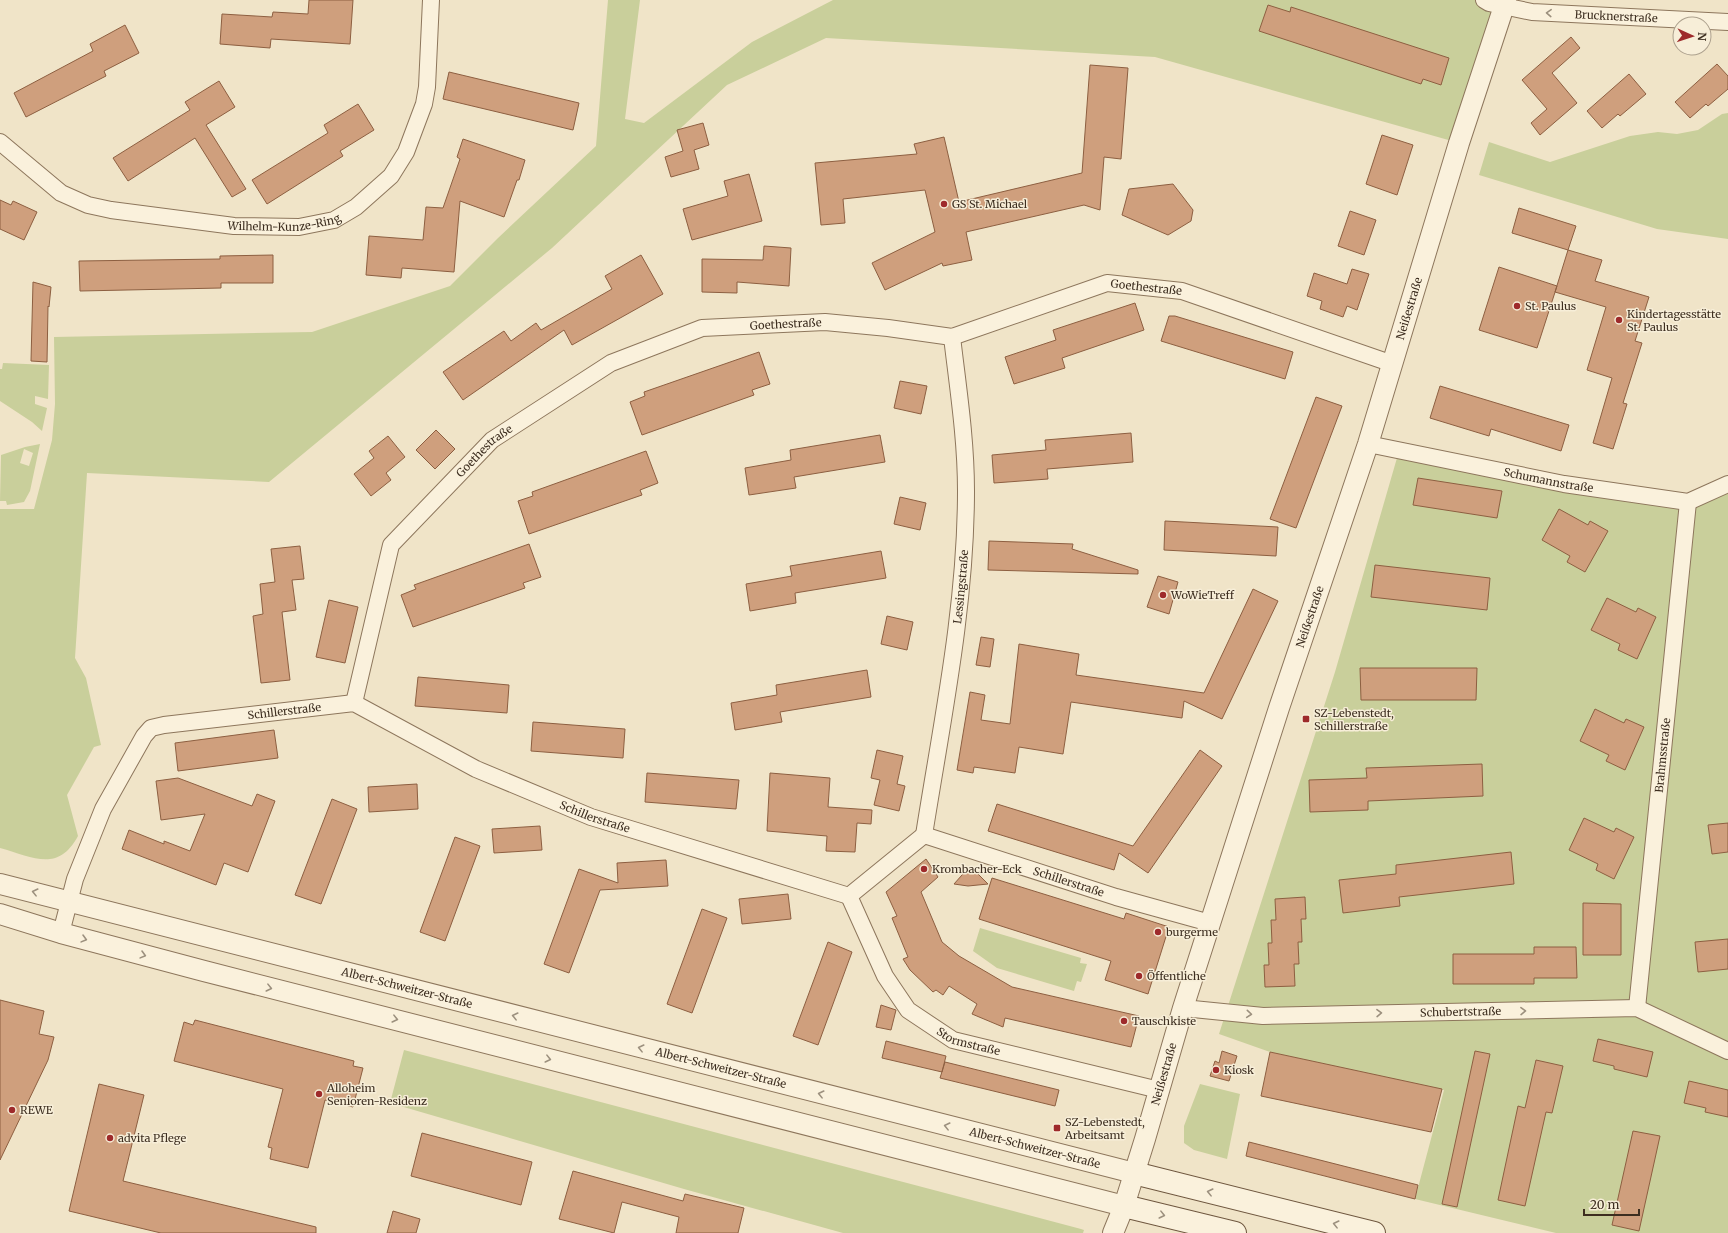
<svg xmlns="http://www.w3.org/2000/svg" width="1728" height="1233" font-family="Merriweather,serif">
<style>
.green{fill:#c9cf9b;fill-rule:evenodd}
.building{fill:#cf9f7d;stroke:#8d5f41}
.lines{fill:none;stroke-linecap:round;stroke-linejoin:round}
.minor-casing{stroke:#8d765c;stroke-width:18}
.tertiary-casing{stroke:#8d765c;stroke-width:22}
.secondary-casing{stroke:#6f573f;stroke-width:24}
.minor{stroke:#faf1dc;stroke-width:16}
.tertiary{stroke:#faf1dc;stroke-width:20}
.secondary{stroke:#faf1dc;stroke-width:22}
.oneway{stroke:#9c907e}
.poi-dot{fill:#9e2a2b;stroke:#f7eed8;stroke-width:1.5}
.labels{text-anchor:middle;stroke-width:3;stroke-linejoin:round;paint-order:stroke}
.street-label{font-size:11px;fill:#3d2e20;stroke:#f7eed8}
.poi-label{font-size:11px;fill:#3d2e20;stroke:#f7eed8;text-anchor:start}
</style>
<rect width="100%" height="100%" fill="#f0e4c8"/>
<path class="green" d="M 608,0 L 640,0 L 625,119 L 644,123 L 752,42 L 833,0 L 1506,0 L 1459,143 L 1155,57 L 826,38 L 727,85 L 552,248 L 269,482 L 87,473 L 75,658 L 86,678 L 101,745 L 94,747 L 67,795 L 78,836 C 58,873 33,857 0,848 L 0,509 L 34,509 L 52,440 L 55,404 L 54,337 L 312,332 L 450,286 L 498,238 L 596,146 Z
M 1728,113 L 1728,239 L 1657,229 L 1479,175 L 1489,142 L 1550,162 L 1630,136 L 1658,132 L 1677,134 L 1698,130 L 1722,114 Z
M 3,363 L 49,365 L 48,399 L 35,396 L 35,404 L 47,408 L 42,431 L 32,422 L 0,401 L 0,369 L 2,369 Z
M 40,444 L 30,491 L 24,502 L 7,505 L 6,501 L 0,501 L 1,455 L 25,447 ZM 24,449 L 33,453 L 29,466 L 20,463 Z
M 1399,451 L 1688,502 L 1728,485 L 1728,1233 L 1556,1233 L 1415,1199 L 1444,1090 L 1270,1052 L 1219,1034 L 1335,672 Z
M 980,928 L 1081,958 L 1080,963 L 1087,964 L 1081,982 L 1077,981 L 1074,991 L 997,968 L 973,951 Z
M 404,1050 L 1081,1229 L 1084,1230 L 1083,1233 L 843,1233 L 684,1189 L 390,1103 Z
M 1200,1084 L 1240,1094 L 1227,1159 L 1194,1150 L 1184,1143 L 1184,1126 Z"/>
<path class="building" d="M 309,0 L 353,0 L 350,44 L 271,39 L 270,48 L 220,44 L 222,14 L 272,17 L 273,12 L 308,14 Z
M 1268,5 L 1290,12 L 1291,7 L 1449,58 L 1441,85 L 1423,79 L 1421,84 L 1259,31 Z
M 125,25 L 139,53 L 104,71 L 106,76 L 26,117 L 14,93 L 93,51 L 90,44 Z
M 1571,37 L 1580,48 L 1552,73 L 1577,103 L 1540,135 L 1531,123 L 1547,109 L 1522,80 Z
M 1717,64 L 1728,76 L 1728,89 L 1708,106 L 1706,104 L 1690,118 L 1675,102 Z
M 1090,65 L 1128,68 L 1121,159 L 1104,157 L 1100,210 L 1084,205 L 966,232 L 972,260 L 943,266 L 942,263 L 885,290 L 872,263 L 935,232 L 925,190 L 843,199 L 845,223 L 821,225 L 815,163 L 917,154 L 914,144 L 944,137 L 959,202 L 1082,173 Z
M 449,72 L 579,103 L 573,130 L 443,99 Z
M 1629,74 L 1646,94 L 1620,116 L 1618,114 L 1602,128 L 1587,111 Z
M 219,81 L 235,107 L 206,125 L 246,189 L 232,197 L 195,138 L 128,181 L 113,158 L 190,110 L 185,102 Z
M 358,104 L 374,130 L 340,151 L 343,156 L 267,204 L 252,180 L 328,133 L 324,125 Z
M 703,123 L 709,145 L 694,150 L 699,169 L 671,177 L 665,157 L 683,151 L 677,130 Z
M 1382,135 L 1413,145 L 1397,195 L 1366,184 Z
M 463,139 L 525,160 L 519,180 L 517,180 L 504,217 L 460,201 L 454,272 L 402,268 L 401,278 L 366,275 L 369,236 L 423,240 L 426,207 L 443,208 L 460,159 L 457,157 Z
M 749,174 L 762,221 L 692,240 L 683,209 L 728,196 L 724,181 Z
M 1173,184 L 1193,210 L 1191,221 L 1168,235 L 1122,215 L 1129,189 Z
M 0,200 L 11,205 L 13,201 L 37,212 L 24,240 L 0,229 Z
M 1519,208 L 1576,226 L 1568,250 L 1512,233 Z
M 1350,211 L 1376,220 L 1364,255 L 1338,246 Z
M 764,246 L 791,248 L 789,286 L 737,282 L 737,293 L 702,292 L 702,259 L 763,260 Z
M 1568,250 L 1602,260 L 1595,281 L 1649,297 L 1635,341 L 1642,343 L 1623,403 L 1627,404 L 1613,449 L 1593,443 L 1612,378 L 1587,370 L 1606,307 L 1555,292 Z
M 273,255 L 273,283 L 221,283 L 221,288 L 80,291 L 79,261 L 220,259 L 220,256 Z
M 641,255 L 663,294 L 572,345 L 564,330 L 463,400 L 443,372 L 504,331 L 511,341 L 536,323 L 541,330 L 612,289 L 605,276 Z
M 1499,267 L 1557,286 L 1537,348 L 1479,330 Z
M 1352,269 L 1369,274 L 1357,310 L 1347,306 L 1343,317 L 1320,309 L 1322,301 L 1307,296 L 1314,273 L 1347,284 Z
M 33,282 L 51,287 L 49,307 L 48,306 L 47,362 L 31,361 Z
M 1135,303 L 1144,330 L 1062,358 L 1065,368 L 1014,384 L 1005,357 L 1056,340 L 1053,330 Z
M 1169,316 L 1175,316 L 1293,352 L 1285,379 L 1161,341 Z
M 759,352 L 770,384 L 752,390 L 754,395 L 642,435 L 630,402 L 645,396 L 644,392 Z
M 900,381 L 927,386 L 921,414 L 894,408 Z
M 1440,386 L 1569,425 L 1561,451 L 1491,429 L 1489,436 L 1430,418 Z
M 1316,397 L 1342,406 L 1296,528 L 1270,519 Z
M 436,430 L 455,449 L 435,469 L 416,450 Z
M 1131,433 L 1133,462 L 1047,469 L 1048,479 L 994,483 L 992,455 L 1046,450 L 1045,440 Z
M 880,435 L 885,462 L 794,477 L 796,488 L 749,495 L 745,468 L 791,460 L 790,450 Z
M 388,436 L 405,457 L 386,473 L 391,480 L 371,496 L 354,474 L 374,458 L 369,451 Z
M 646,451 L 658,483 L 640,490 L 642,495 L 529,534 L 518,501 L 533,496 L 532,492 Z
M 1418,478 L 1502,491 L 1497,518 L 1413,505 Z
M 900,497 L 926,503 L 920,530 L 894,524 Z
M 1559,509 L 1588,525 L 1590,521 L 1608,531 L 1585,572 L 1567,562 L 1570,556 L 1542,540 Z
M 1165,521 L 1278,527 L 1276,556 L 1164,550 Z
M 989,541 L 1073,544 L 1072,549 L 1138,570 L 1138,574 L 988,570 Z
M 529,544 L 541,577 L 523,583 L 525,588 L 413,627 L 401,595 L 416,589 L 414,585 Z
M 300,546 L 304,579 L 292,580 L 296,610 L 282,612 L 290,680 L 261,683 L 253,616 L 263,614 L 260,584 L 275,582 L 271,549 Z
M 881,551 L 886,578 L 795,593 L 796,603 L 750,611 L 746,584 L 792,576 L 790,566 Z
M 1375,565 L 1490,578 L 1487,610 L 1371,597 Z
M 1158,576 L 1178,582 L 1169,614 L 1147,607 Z
M 1253,589 L 1278,601 L 1222,719 L 1184,701 L 1182,718 L 1071,702 L 1063,754 L 1019,747 L 1015,773 L 974,767 L 973,773 L 957,770 L 970,692 L 985,695 L 981,720 L 1010,724 L 1019,644 L 1079,654 L 1076,675 L 1204,693 Z
M 1607,598 L 1636,612 L 1638,608 L 1656,617 L 1637,659 L 1618,650 L 1620,644 L 1591,630 Z
M 329,600 L 358,607 L 345,663 L 316,657 Z
M 887,616 L 913,622 L 907,650 L 881,644 Z
M 981,637 L 994,639 L 990,667 L 976,665 Z
M 1360,668 L 1477,668 L 1476,700 L 1361,700 Z
M 867,670 L 871,697 L 780,712 L 782,722 L 735,730 L 731,703 L 777,695 L 776,685 Z
M 418,677 L 509,685 L 507,713 L 415,706 Z
M 1595,709 L 1624,723 L 1626,719 L 1644,727 L 1625,770 L 1606,761 L 1609,755 L 1580,741 Z
M 533,722 L 625,729 L 623,758 L 531,751 Z
M 274,730 L 278,758 L 178,771 L 175,743 Z
M 877,750 L 903,756 L 897,784 L 905,786 L 899,811 L 874,805 L 880,780 L 871,778 Z
M 1200,750 L 1222,766 L 1148,873 L 1119,853 L 1114,870 L 988,831 L 997,804 L 1133,846 Z
M 1482,764 L 1483,796 L 1368,801 L 1368,810 L 1310,812 L 1309,780 L 1367,778 L 1366,768 Z
M 647,773 L 739,780 L 736,809 L 645,802 Z
M 770,773 L 830,778 L 828,807 L 872,810 L 871,824 L 857,823 L 855,852 L 826,851 L 827,836 L 767,831 Z
M 178,778 L 252,806 L 257,794 L 275,801 L 248,872 L 224,863 L 216,885 L 122,849 L 129,830 L 164,844 L 164,841 L 190,851 L 205,814 L 161,820 L 156,781 Z
M 417,784 L 418,809 L 369,812 L 368,787 Z
M 332,799 L 357,809 L 321,904 L 295,895 Z
M 1584,818 L 1614,832 L 1616,828 L 1634,837 L 1614,879 L 1596,870 L 1598,864 L 1569,850 Z
M 1728,823 L 1728,852 L 1712,854 L 1708,825 Z
M 540,826 L 542,850 L 494,853 L 492,829 Z
M 455,837 L 480,846 L 445,941 L 420,932 Z
M 1511,852 L 1514,884 L 1399,897 L 1400,906 L 1343,913 L 1339,880 L 1396,874 L 1396,865 Z
M 926,859 L 938,877 L 921,892 L 942,942 L 959,956 L 1012,987 L 1139,1016 L 1131,1047 L 1005,1018 L 1003,1027 L 972,1014 L 977,1004 L 949,986 L 943,995 L 936,990 L 933,992 L 910,970 L 903,959 L 908,957 L 892,918 L 897,916 L 886,892 Z
M 666,860 L 668,886 L 600,890 L 569,973 L 544,964 L 579,869 L 618,883 L 617,863 Z
M 970,866 L 988,884 L 968,886 L 954,884 Z
M 992,878 L 1124,919 L 1126,913 L 1169,927 L 1148,994 L 1105,980 L 1111,961 L 979,919 Z
M 788,894 L 791,919 L 742,924 L 739,899 Z
M 1305,897 L 1306,919 L 1301,919 L 1302,942 L 1298,942 L 1299,964 L 1294,964 L 1295,986 L 1265,987 L 1264,965 L 1269,965 L 1268,943 L 1272,943 L 1271,920 L 1276,920 L 1275,899 Z
M 1583,903 L 1621,904 L 1621,955 L 1583,955 Z
M 702,909 L 727,918 L 692,1013 L 667,1004 Z
M 1728,939 L 1728,969 L 1698,972 L 1695,942 Z
M 828,942 L 852,952 L 818,1045 L 793,1036 Z
M 1534,947 L 1576,947 L 1577,978 L 1534,978 L 1534,984 L 1453,984 L 1453,954 L 1534,954 Z
M 0,1000 L 44,1011 L 39,1034 L 54,1037 L 48,1060 L 0,1160 Z
M 881,1005 L 896,1010 L 891,1030 L 876,1027 Z
M 195,1020 L 354,1061 L 353,1066 L 363,1068 L 353,1107 L 325,1100 L 308,1168 L 270,1159 L 272,1148 L 268,1147 L 283,1089 L 174,1061 L 184,1022 L 193,1025 Z
M 1598,1039 L 1653,1052 L 1647,1077 L 1614,1069 L 1614,1066 L 1593,1061 Z
M 886,1041 L 946,1056 L 942,1072 L 882,1058 Z
M 1222,1051 L 1237,1056 L 1229,1081 L 1210,1076 L 1215,1061 L 1219,1063 Z
M 1475,1051 L 1490,1054 L 1457,1207 L 1442,1204 Z
M 1270,1052 L 1442,1089 L 1431,1132 L 1261,1096 Z
M 1536,1060 L 1563,1066 L 1552,1113 L 1546,1112 L 1525,1206 L 1498,1200 L 1518,1106 L 1525,1108 Z
M 945,1062 L 1059,1090 L 1055,1106 L 940,1078 Z
M 1689,1081 L 1728,1090 L 1728,1117 L 1705,1112 L 1706,1108 L 1684,1103 Z
M 99,1084 L 144,1095 L 123,1181 L 316,1227 L 316,1233 L 161,1233 L 69,1211 Z
M 1633,1131 L 1660,1136 L 1639,1231 L 1612,1225 Z
M 422,1133 L 532,1162 L 521,1205 L 411,1176 Z
M 1249,1142 L 1418,1185 L 1415,1199 L 1246,1156 Z
M 573,1171 L 683,1201 L 685,1194 L 744,1208 L 738,1233 L 676,1233 L 679,1217 L 622,1202 L 614,1233 L 559,1219 Z
M 393,1211 L 420,1219 L 416,1233 L 387,1233 Z"/>
<g class="lines">
<defs>
<g id="minor">
<path id="s1" d="M 1484,0 L 1489,3 L 1532,12 L 1728,22"/>
<path id="s2" d="M 0,142 L 61,193 L 88,205 L 111,210 L 234,226 L 299,227 L 334,220 L 356,207 L 391,176 L 406,152 L 424,104 L 427,87 L 431,0"/>
<path id="s3" d="M 1368,444 L 1564,484 L 1688,502 L 1728,484"/>
<path id="s4" d="M 354,703 L 391,545 L 492,440 L 611,363 L 702,328 L 825,322 L 888,328 L 952,337 L 1107,283 L 1182,291 L 1393,364"/>
<path id="s5" d="M 924,835 C 942,721 966,607 966,491 C 966,439 958,388 952,337"/>
<path id="s6" d="M 849,896 L 885,976 L 908,1010 L 953,1040 L 1159,1090"/>
<path id="s7" d="M 61,933 L 75,879 L 103,809 L 144,736 L 151,728 L 164,725 L 354,703 L 476,769 L 591,817 L 849,896 L 924,835 L 1116,897 L 1210,923"/>
<path id="s8" d="M 1183,1008 L 1263,1016 L 1637,1008 L 1728,1051"/>
<path id="s9" d="M 1637,1008 L 1688,502"/>
</g>
<g id="tertiary">
<path id="s10" d="M 0,884 L 1134,1173"/>
<path d="M 0,914 L 61,933 L 204,971 L 1124,1206"/>
<path id="s11" d="M 1113,1233 L 1124,1206 L 1145,1139 L 1183,1008 L 1279,708 L 1368,444 L 1459,143 L 1506,0"/>
</g>
<path id="secondary" d="M 1134,1173 L 1374,1233
M 1124,1206 L 1235,1233"/>
</defs>
<use href="#minor" class="minor-casing"/>
<use href="#tertiary" class="tertiary-casing"/>
<use href="#secondary" class="secondary-casing"/>
<use href="#minor" class="minor"/>
<use href="#tertiary" class="tertiary"/>
<use href="#secondary" class="secondary"/>
</g>
<defs><path id="oneway-chevron" d="M-2-3.5L2.5 0L-2 3.5" fill="none" stroke-width="1.6" stroke-linecap="round" stroke-linejoin="round"/></defs>
<g class="oneway">
<use href="#oneway-chevron" transform="translate(1549 13) rotate(-177)"/>
<use href="#oneway-chevron" transform="translate(35 892) rotate(-166)"/>
<use href="#oneway-chevron" transform="translate(84 939) rotate(15)"/>
<use href="#oneway-chevron" transform="translate(143 955) rotate(15)"/>
<use href="#oneway-chevron" transform="translate(269 988) rotate(14)"/>
<use href="#oneway-chevron" transform="translate(1523 1011) rotate(-1)"/>
<use href="#oneway-chevron" transform="translate(1379 1013) rotate(-1)"/>
<use href="#oneway-chevron" transform="translate(1249 1014) rotate(5)"/>
<use href="#oneway-chevron" transform="translate(515 1016) rotate(-166)"/>
<use href="#oneway-chevron" transform="translate(395 1019) rotate(14)"/>
<use href="#oneway-chevron" transform="translate(641 1048) rotate(-166)"/>
<use href="#oneway-chevron" transform="translate(548 1059) rotate(14)"/>
<use href="#oneway-chevron" transform="translate(821 1094) rotate(-166)"/>
<use href="#oneway-chevron" transform="translate(947 1126) rotate(-166)"/>
<use href="#oneway-chevron" transform="translate(1210 1192) rotate(-166)"/>
<use href="#oneway-chevron" transform="translate(1162 1215) rotate(14)"/>
<use href="#oneway-chevron" transform="translate(1336 1224) rotate(-166)"/>
</g>
<g class="poi-dot">
<circle cx="944" cy="204" r="4"/>
<circle cx="1517" cy="306" r="4"/>
<circle cx="1619" cy="320" r="4"/>
<circle cx="1163" cy="595" r="4"/>
<rect x="1302" y="715" width="8" height="8" rx="2"/>
<circle cx="924" cy="869" r="4"/>
<circle cx="1158" cy="932" r="4"/>
<circle cx="1139" cy="976" r="4"/>
<circle cx="1124" cy="1021" r="4"/>
<circle cx="1216" cy="1070" r="4"/>
<circle cx="319" cy="1094" r="4"/>
<circle cx="12" cy="1110" r="4"/>
<rect x="1053" y="1124" width="8" height="8" rx="2"/>
<circle cx="110" cy="1138" r="4"/>
</g>
<g class="labels">
<g class="street-label">
<text dy="4" stroke="none"><textPath href="#s1" startOffset="134">Brucknerstraße</textPath></text>
<text dy="4" stroke="none"><textPath href="#s2" startOffset="307">Wilhelm-Kunze-Ring</textPath></text>
<text dy="4" stroke="none"><textPath href="#s4" startOffset="1002">Goethestraße</textPath></text>
<text dy="4" stroke="none"><textPath href="#s11" startOffset="971">Neißestraße</textPath></text>
<text dy="4" stroke="none"><textPath href="#s4" startOffset="631">Goethestraße</textPath></text>
<text dy="4" stroke="none"><textPath href="#s4" startOffset="295">Goethestraße</textPath></text>
<text dy="4" stroke="none"><textPath href="#s3" startOffset="184">Schumannstraße</textPath></text>
<text dy="4" stroke="none"><textPath href="#s5" startOffset="251">Lessingstraße</textPath></text>
<text dy="4" stroke="none"><textPath href="#s11" startOffset="647">Neißestraße</textPath></text>
<text dy="4" stroke="none"><textPath href="#s7" startOffset="360">Schillerstraße</textPath></text>
<text dy="4" stroke="none"><textPath href="#s9" startOffset="254">Brahmsstraße</textPath></text>
<text dy="4" stroke="none"><textPath href="#s7" startOffset="697">Schillerstraße</textPath></text>
<text dy="4" stroke="none"><textPath href="#s7" startOffset="1212">Schillerstraße</textPath></text>
<text dy="4" stroke="none"><textPath href="#s10" startOffset="420">Albert-Schweitzer-Straße</textPath></text>
<text dy="4" stroke="none"><textPath href="#s8" startOffset="278">Schubertstraße</textPath></text>
<text dy="4" stroke="none"><textPath href="#s6" startOffset="198">Stormstraße</textPath></text>
<text dy="4" stroke="none"><textPath href="#s10" startOffset="744">Albert-Schweitzer-Straße</textPath></text>
<text dy="4" stroke="none"><textPath href="#s11" startOffset="167">Neißestraße</textPath></text>
<text dy="4" stroke="none"><textPath href="#s10" startOffset="1068">Albert-Schweitzer-Straße</textPath></text>
</g>
<g class="poi-label">
<text x="952" y="208">GS St. Michael</text>
<text x="1525" y="310">St. Paulus</text>
<text x="1627" y="318">Kindertagesstätte<tspan x="1627" dy="13">St. Paulus</tspan></text>
<text x="1171" y="599">WoWieTreff</text>
<text x="1314" y="717">SZ-Lebenstedt,<tspan x="1314" dy="13">Schillerstraße</tspan></text>
<text x="932" y="873">Krombacher-Eck</text>
<text x="1166" y="936">burgerme</text>
<text x="1147" y="980">Öffentliche</text>
<text x="1132" y="1025">Tauschkiste</text>
<text x="1224" y="1074">Kiosk</text>
<text x="327" y="1092">Alloheim<tspan x="327" dy="13">Senioren-Residenz</tspan></text>
<text x="20" y="1114">REWE</text>
<text x="1065" y="1126">SZ-Lebenstedt,<tspan x="1065" dy="13">Arbeitsamt</tspan></text>
<text x="118" y="1142">advita Pflege</text>
</g>
</g>
<g transform="translate(1692 36) rotate(93)"><circle r="19" fill="#f7eed8" stroke="#ada18e"/>
<path d="M0-3L7 15L0 10L-7 15Z" fill="#9e2a2b"/>
<text y="-6" font-size="11" font-weight="bold" text-anchor="middle" fill="#3d2e20">N</text>
</g>
<path d="M1584 1209v6h55v-6" fill="none" stroke="#3d2e20" stroke-width="2"/>
<text x="1590" y="1209" font-size="12" fill="#3d2e20" stroke="#f7eed8" stroke-width="3" paint-order="stroke">20 m</text>
</svg>
